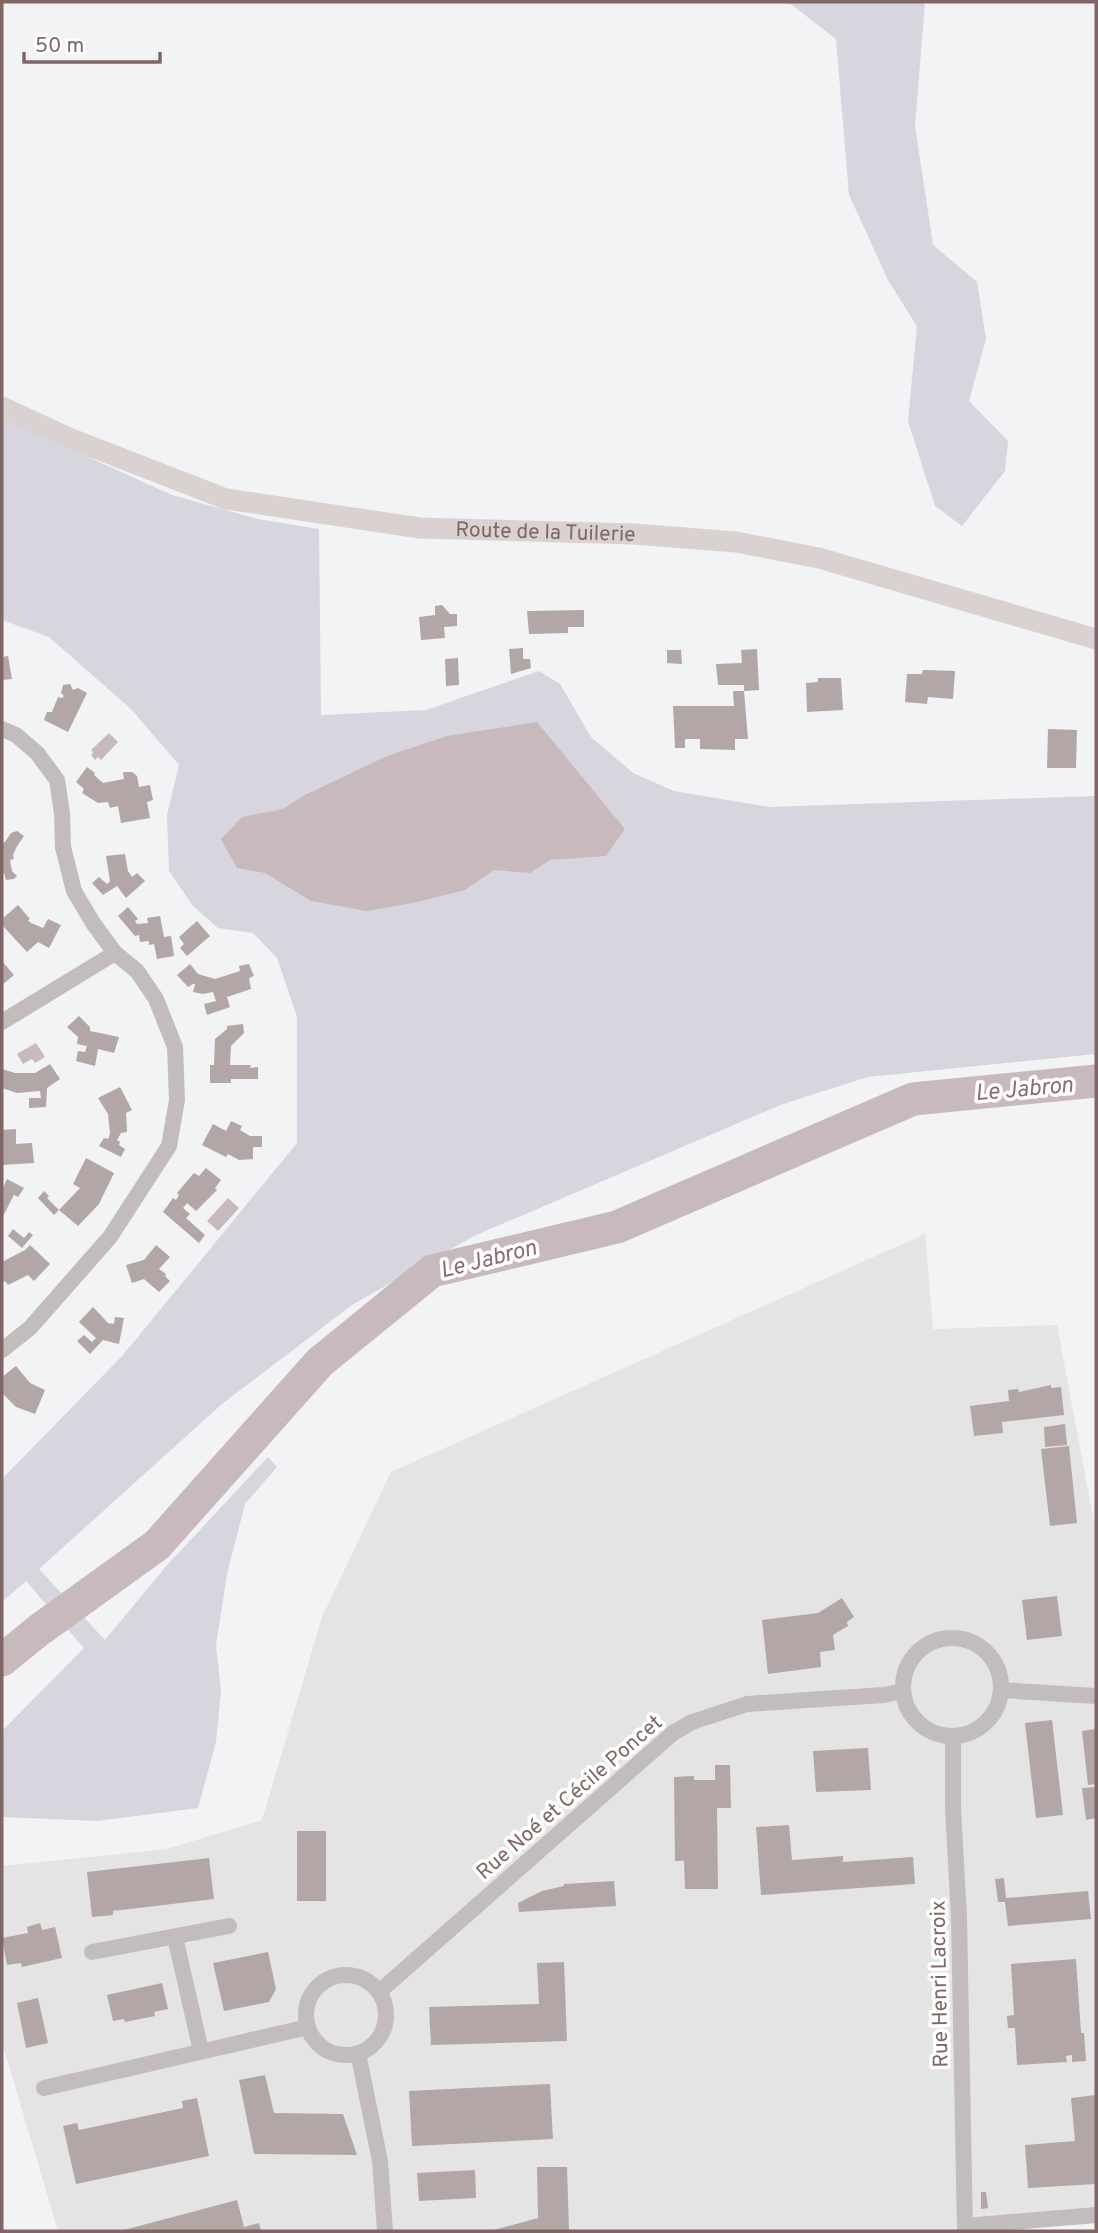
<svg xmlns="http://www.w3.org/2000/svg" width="1098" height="2233" font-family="Overpass,sans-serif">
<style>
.built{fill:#e5e4e5}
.green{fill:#d7d6de}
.water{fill:#c8b9bc}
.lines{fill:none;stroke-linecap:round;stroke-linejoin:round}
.river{stroke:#c8b9bc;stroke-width:33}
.building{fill:#b2a6a6}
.street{stroke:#c3bcbc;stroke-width:16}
.secondary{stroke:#d9d2d1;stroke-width:21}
.labels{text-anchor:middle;stroke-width:7;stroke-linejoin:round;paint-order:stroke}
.street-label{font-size:21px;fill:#806766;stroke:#fff}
.water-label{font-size:23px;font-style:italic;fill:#8b6c70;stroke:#fff}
</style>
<rect width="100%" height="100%" fill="#f1f3f5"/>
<path class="built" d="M 925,1234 L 933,1329 L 1057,1325 L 1096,1533 L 1096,2223 L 985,2231 L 58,2231 L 2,2042 L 2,1866 L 167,1849 L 262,1820 L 322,1617 L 391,1472 Z"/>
<path class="green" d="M 778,2 L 925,2 L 915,126 L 933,245 L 977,282 L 986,339 L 969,401 L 1008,441 L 1005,471 L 962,526 L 935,506 L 908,421 L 917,326 L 889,282 L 849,195 L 836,39 L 792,5 Z
M 2,418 L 172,495 L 258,519 L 319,529 L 321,715 L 426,710 L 539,671 L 560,684 L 591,737 L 633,773 L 674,791 L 769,807 L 1096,796 L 1096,1054 L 868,1077 L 783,1104 L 474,1236 L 352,1305 L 222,1404 L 39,1569 L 105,1640 L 169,1563 L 268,1457 L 277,1467 L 245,1504 L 227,1574 L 216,1645 L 221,1691 L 216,1742 L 198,1808 L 97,1821 L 2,1817 L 2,1731 L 84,1648 L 26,1581 L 2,1602 L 2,1479 L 123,1355 L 297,1143 L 297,1017 L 277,958 L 253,933 L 218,928 L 193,906 L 169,871 L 167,815 L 179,765 L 131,709 L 49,637 L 2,620 Z"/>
<path class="water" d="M 537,722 L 625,829 L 606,856 L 550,860 L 530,873 L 494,870 L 465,890 L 413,903 L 366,911 L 311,901 L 265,873 L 237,868 L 221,839 L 242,817 L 283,809 L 303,796 L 387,756 L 447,736 Z
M 109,733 L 118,742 L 101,760 L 98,757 L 95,760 L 91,755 L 93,753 L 91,750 Z
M 36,1043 L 45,1057 L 35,1063 L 32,1059 L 23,1064 L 17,1054 Z
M 228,1198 L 239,1208 L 218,1231 L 207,1221 Z"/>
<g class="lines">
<path class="river" d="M 2,1660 L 39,1630 L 157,1545 L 320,1362 L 432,1271 L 617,1227 L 913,1099 L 1096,1081"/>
</g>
<path class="building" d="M 442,605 L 450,614 L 457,614 L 457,626 L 444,627 L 445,638 L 421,640 L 419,617 L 435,615 L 435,606 Z
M 584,610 L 584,627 L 568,627 L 568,633 L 529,634 L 527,611 Z
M 523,648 L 523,659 L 530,659 L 531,668 L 511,674 L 509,649 Z
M 757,649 L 759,690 L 744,691 L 744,685 L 718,685 L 716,664 L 742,663 L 741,650 Z
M 667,650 L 681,650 L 682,664 L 667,663 Z
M 8,656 L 12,679 L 2,680 L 2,657 Z
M 458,658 L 459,685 L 446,686 L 445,659 Z
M 923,670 L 955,671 L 953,699 L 928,697 L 927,704 L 905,702 L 907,674 L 922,674 Z
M 818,678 L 841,678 L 843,710 L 807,712 L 806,683 L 818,682 Z
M 70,684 L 73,690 L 78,688 L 87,693 L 68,732 L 44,720 L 47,712 L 52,712 L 58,697 L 62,698 L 64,696 L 61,693 L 63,685 Z
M 733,691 L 744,691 L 748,739 L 735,739 L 735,750 L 700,749 L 700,739 L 685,739 L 685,748 L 675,748 L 673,706 L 734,706 Z
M 1048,729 L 1077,730 L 1076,768 L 1047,768 Z
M 87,767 L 95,773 L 94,775 L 103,783 L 124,779 L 123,772 L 132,772 L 137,776 L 139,787 L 150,785 L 153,800 L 147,802 L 150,818 L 121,823 L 118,806 L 110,808 L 108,802 L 98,803 L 82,793 L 84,789 L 76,782 Z
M 17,831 L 24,836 L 17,846 L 13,855 L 14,859 L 10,860 L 12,871 L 17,876 L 14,879 L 6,880 L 4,873 L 2,873 L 2,843 L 5,842 L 11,833 Z
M 125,854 L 128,871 L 132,877 L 137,873 L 145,881 L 126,898 L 117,886 L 103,895 L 92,883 L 99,877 L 107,884 L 110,881 L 106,856 Z
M 18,905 L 30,919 L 28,920 L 31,923 L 43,928 L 48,919 L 61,925 L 49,948 L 38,942 L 27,952 L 2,925 L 2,919 Z
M 128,907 L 138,919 L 135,921 L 137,924 L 148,923 L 147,918 L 160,916 L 164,937 L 171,936 L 174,956 L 157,959 L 154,944 L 149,945 L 149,941 L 140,942 L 139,935 L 135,936 L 118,916 Z
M 197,921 L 210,936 L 187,956 L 180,948 L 184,944 L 179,937 Z
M 2,961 L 14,975 L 2,985 Z
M 190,964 L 198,974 L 215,979 L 240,971 L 239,966 L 249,964 L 254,976 L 249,978 L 251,989 L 227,997 L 230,1007 L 207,1015 L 204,1004 L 216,1001 L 213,992 L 203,994 L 193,992 L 195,984 L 193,984 L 188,987 L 177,975 Z
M 79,1016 L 90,1027 L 90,1031 L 119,1037 L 114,1053 L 98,1049 L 95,1066 L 76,1061 L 78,1051 L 85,1052 L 87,1046 L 77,1044 L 78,1037 L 67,1027 Z
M 243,1024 L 244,1033 L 231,1046 L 230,1065 L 251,1065 L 250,1068 L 258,1067 L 258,1079 L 231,1079 L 231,1083 L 210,1083 L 210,1065 L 214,1065 L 215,1039 L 227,1029 L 227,1026 Z
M 50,1064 L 60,1079 L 47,1088 L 46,1107 L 29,1108 L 29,1098 L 41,1098 L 40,1091 L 17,1093 L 2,1088 L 2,1069 L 15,1073 L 35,1073 Z
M 120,1087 L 132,1110 L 126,1113 L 127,1132 L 121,1133 L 117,1140 L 120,1142 L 119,1145 L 125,1149 L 121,1157 L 99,1146 L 104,1138 L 108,1139 L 110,1134 L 108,1114 L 98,1098 Z
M 231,1121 L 242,1126 L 240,1130 L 250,1136 L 262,1136 L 262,1147 L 253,1147 L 253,1159 L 239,1160 L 228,1154 L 226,1157 L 202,1145 L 213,1124 L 226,1131 Z
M 16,1129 L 16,1144 L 32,1143 L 34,1163 L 2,1165 L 2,1130 Z
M 86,1158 L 114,1173 L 99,1204 L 78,1226 L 59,1210 L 80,1188 L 73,1184 Z
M 206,1168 L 221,1180 L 215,1188 L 217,1190 L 196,1211 L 187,1203 L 183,1208 L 190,1214 L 186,1218 L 205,1235 L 199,1243 L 163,1212 L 173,1198 L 176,1200 L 179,1195 L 177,1193 L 194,1173 L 199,1176 Z
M 7,1179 L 24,1188 L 18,1197 L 14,1195 L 2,1218 L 2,1190 Z
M 44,1191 L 49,1196 L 47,1198 L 59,1210 L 54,1215 L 38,1198 Z
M 13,1229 L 24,1238 L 29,1232 L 33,1235 L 22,1248 L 8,1236 Z
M 30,1245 L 50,1264 L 34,1281 L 28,1275 L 8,1285 L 5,1281 L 2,1282 L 2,1262 L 25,1250 Z
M 156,1245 L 170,1257 L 159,1269 L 166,1274 L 165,1276 L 170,1281 L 159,1292 L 144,1279 L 132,1283 L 126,1265 L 144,1260 Z
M 93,1307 L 108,1323 L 114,1324 L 115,1317 L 124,1318 L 119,1344 L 103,1340 L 90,1354 L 77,1341 L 84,1335 L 92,1342 L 96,1338 L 79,1322 Z
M 16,1366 L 30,1383 L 45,1390 L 35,1414 L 16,1407 L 2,1393 L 2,1377 Z
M 1051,1385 L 1051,1388 L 1061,1387 L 1064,1415 L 1002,1422 L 1003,1433 L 974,1436 L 970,1406 L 1009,1401 L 1008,1390 L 1018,1389 L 1019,1392 Z
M 1065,1424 L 1067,1445 L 1045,1447 L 1044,1427 Z
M 1069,1446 L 1077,1523 L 1050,1526 L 1041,1449 Z
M 1057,1596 L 1062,1636 L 1027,1640 L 1022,1600 Z
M 842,1598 L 854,1617 L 847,1622 L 848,1626 L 833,1635 L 835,1650 L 820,1652 L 821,1667 L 768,1674 L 762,1620 L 818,1613 Z
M 1052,1720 L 1063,1815 L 1036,1818 L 1025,1723 Z
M 1096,1729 L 1096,1784 L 1088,1785 L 1082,1731 Z
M 868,1748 L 871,1790 L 816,1792 L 813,1751 Z
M 715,1765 L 730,1765 L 731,1808 L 717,1808 L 718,1889 L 685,1889 L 684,1861 L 675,1861 L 674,1777 L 694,1776 L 694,1780 L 715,1780 Z
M 1096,1787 L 1096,1818 L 1086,1820 L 1082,1788 Z
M 789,1825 L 792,1860 L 843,1856 L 843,1862 L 913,1857 L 915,1884 L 761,1895 L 756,1827 Z
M 297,1831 L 326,1831 L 326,1901 L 297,1901 Z
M 209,1858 L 214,1899 L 113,1911 L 113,1915 L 92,1917 L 87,1872 Z
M 1004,1878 L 1006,1898 L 1088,1891 L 1091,1919 L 1008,1926 L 1005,1902 L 998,1902 L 995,1879 Z
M 614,1881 L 616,1906 L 519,1912 L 518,1903 L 542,1891 L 564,1886 L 564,1884 Z
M 40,1923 L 42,1930 L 55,1927 L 62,1958 L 22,1967 L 21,1963 L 7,1965 L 2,1938 L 28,1933 L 27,1927 Z
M 268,1952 L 276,1989 L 269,2002 L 224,2011 L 213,1963 Z
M 1076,1959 L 1081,2033 L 1084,2033 L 1086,2061 L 1072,2062 L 1072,2055 L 1066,2056 L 1067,2062 L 1017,2065 L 1015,2028 L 1008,2028 L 1007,2016 L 1014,2015 L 1011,1964 Z
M 564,1962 L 567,2041 L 431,2045 L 429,2007 L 539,2004 L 537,1963 Z
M 162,1983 L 168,2009 L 154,2012 L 155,2016 L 125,2022 L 124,2019 L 113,2021 L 107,1995 Z
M 38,1998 L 48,2043 L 26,2048 L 17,2003 Z
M 265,2075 L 274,2113 L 343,2114 L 357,2155 L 254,2154 L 239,2080 Z
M 550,2084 L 553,2139 L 412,2146 L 409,2091 Z
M 1096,2095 L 1096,2184 L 1028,2188 L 1025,2145 L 1075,2141 L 1071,2098 Z
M 197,2098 L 209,2156 L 76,2184 L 63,2126 L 77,2123 L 79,2130 L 183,2108 L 182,2101 Z
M 537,2167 L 567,2167 L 569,2231 L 490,2231 L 538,2218 Z
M 475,2170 L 476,2198 L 419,2201 L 417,2173 Z
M 981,2192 L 986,2192 L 988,2208 L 981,2209 Z
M 237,2200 L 244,2227 L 259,2223 L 261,2231 L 120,2231 Z"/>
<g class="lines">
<path class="street" d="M 2,729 L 16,735 L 37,753 L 57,780 L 62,813 L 63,847 L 74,891 L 93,923 L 115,953 L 137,971 L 156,999 L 175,1047 L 177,1100 L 169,1146 L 110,1237 L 30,1328 L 2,1350
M 2,1022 L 115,953
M903 1687a49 49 0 1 1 98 0a49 49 0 1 1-98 0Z
M 1001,1690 L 1096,1696
M 953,1736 L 953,1809 L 959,1917 L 965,2231
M 175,1937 L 201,2051
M 92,1952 L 229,1926
M306 2015a40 40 0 1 1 80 0a40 40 0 1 1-80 0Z
M 379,1992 L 673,1733 L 692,1722 L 747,1704 L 884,1695 L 902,1691
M 358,2053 L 380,2161 L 385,2231
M 44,2088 L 308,2027
M 965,2226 L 1096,2215"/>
<path class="secondary" id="s1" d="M 2,407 L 69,438 L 226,499 L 420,528 L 634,534 L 736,542 L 819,558 L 1096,639"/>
</g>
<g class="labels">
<g class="street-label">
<text dy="7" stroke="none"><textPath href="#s1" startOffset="564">Route de la Tuilerie</textPath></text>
<text transform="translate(569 1797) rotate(-41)" y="7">Rue Noé et Cécile Poncet</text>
<text transform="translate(939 1984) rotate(-91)" y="7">Rue Henri Lacroix</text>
</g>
<g class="water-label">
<text transform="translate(1024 1088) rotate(-5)" y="8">Le Jabron</text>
<text transform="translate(488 1258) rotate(-14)" y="8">Le Jabron</text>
</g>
</g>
<rect width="1098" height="2233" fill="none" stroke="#806766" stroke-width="7"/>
<path d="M24 52v10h136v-10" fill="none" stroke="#806766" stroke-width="3.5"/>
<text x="35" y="52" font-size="21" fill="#806766" stroke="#ffffff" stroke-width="5" paint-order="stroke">50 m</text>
</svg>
